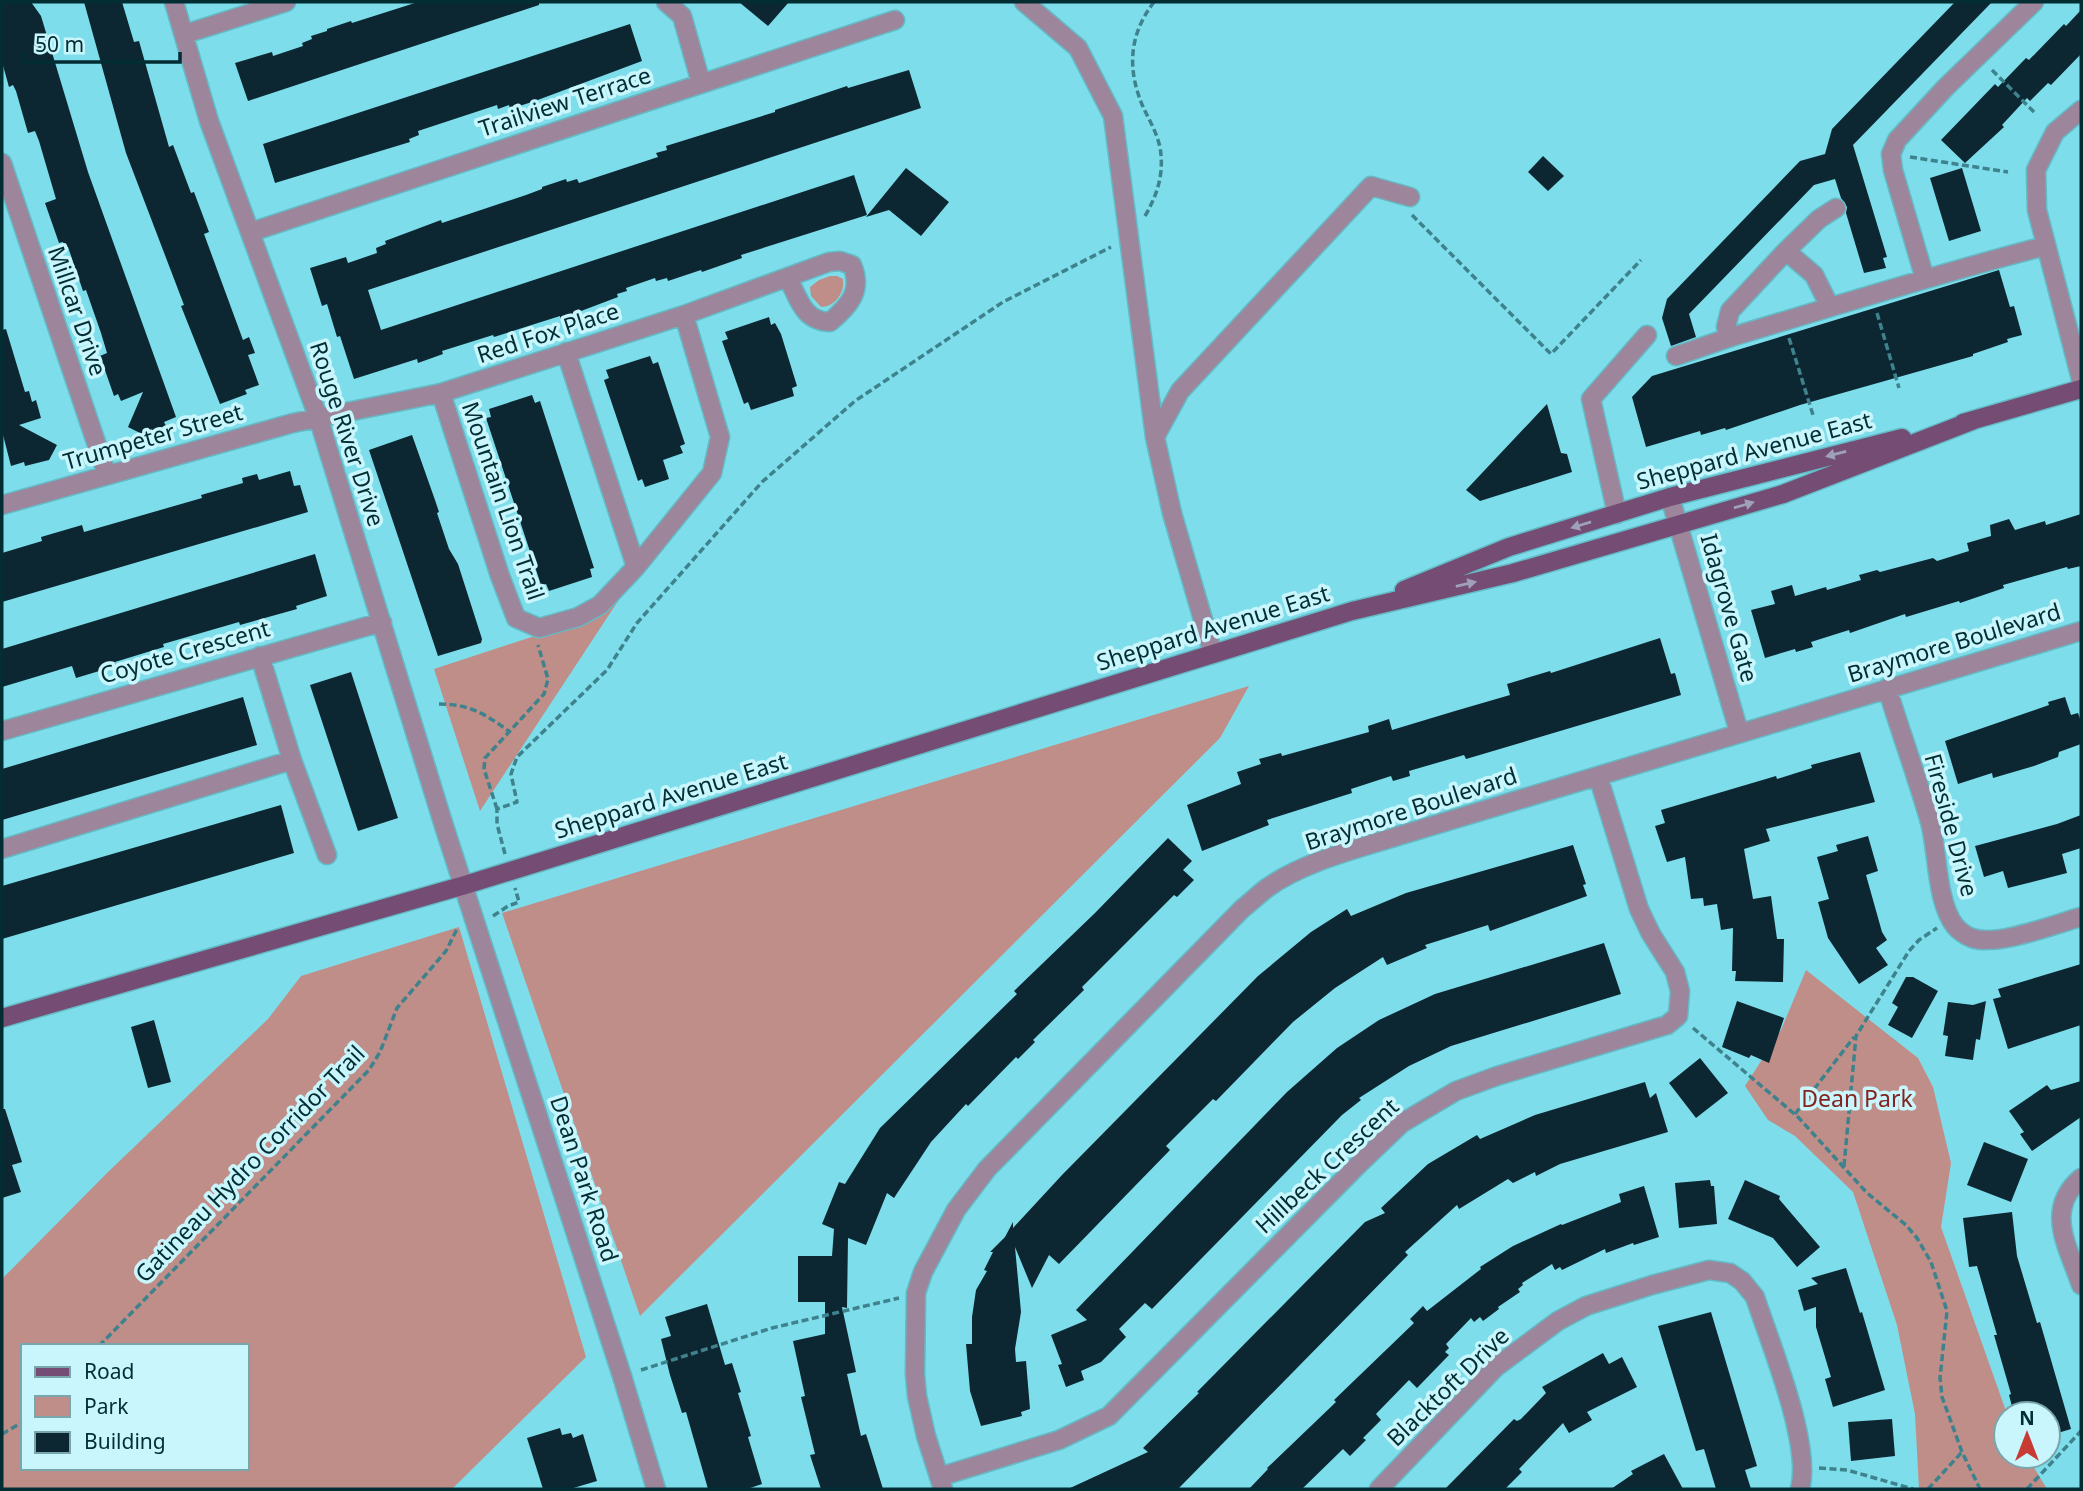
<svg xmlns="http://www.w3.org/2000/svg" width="2083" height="1491" font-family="'Noto Sans',sans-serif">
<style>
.green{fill:#c08e88;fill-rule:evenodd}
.building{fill:#0d2732}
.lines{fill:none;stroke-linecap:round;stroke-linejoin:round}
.minor-casing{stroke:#64bac5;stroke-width:21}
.major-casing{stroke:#64bac5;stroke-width:21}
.path{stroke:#3d828c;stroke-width:3.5;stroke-dasharray:7 3.5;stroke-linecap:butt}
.minor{stroke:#9d869c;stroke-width:18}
.major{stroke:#744c74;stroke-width:18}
.oneway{fill:#9ea1b8}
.labels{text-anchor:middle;stroke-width:7;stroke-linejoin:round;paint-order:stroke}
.street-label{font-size:23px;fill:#012d33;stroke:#c9f6fc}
.park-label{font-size:23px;fill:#842420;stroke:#c9f6fc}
</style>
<rect width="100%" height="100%" fill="#7dddea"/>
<path class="green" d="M 830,276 L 837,276 L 843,279 C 845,293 835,307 821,307 L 811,296 L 810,287 L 819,280 Z
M 622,595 L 480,811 L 434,669 L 577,622 Z
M 1249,686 L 1220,738 L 640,1316 L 502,913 Z
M 459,927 L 586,1357 L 452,1489 L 2,1489 L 2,1279 L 108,1172 L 268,1019 L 301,976 ZM 23,1346 L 247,1346 L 247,1468 L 23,1468 Z
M 1806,970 L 1918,1058 L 1933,1087 L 1951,1163 L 1941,1227 L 2007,1414 L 2006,1456 L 2027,1456 L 2047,1489 L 1919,1489 L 1915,1414 L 1897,1325 L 1853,1192 L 1795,1136 L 1768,1120 L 1745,1086 L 1781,1030 Z"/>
<path class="building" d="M 2,2 L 31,2 L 41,16 L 88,172 L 176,417 L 164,422 L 166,426 L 142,434 L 128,427 L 143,392 L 121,401 L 118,394 L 114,396 L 100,356 L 107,353 L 101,333 L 86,290 L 83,291 L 68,247 L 65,248 L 63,242 L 59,243 L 45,203 L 56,199 L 39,141 L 35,131 L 28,133 L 16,91 L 13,85 L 9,87 L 2,62 Z
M 84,2 L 122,2 L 134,42 L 139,41 L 169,147 L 173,145 L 191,193 L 194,192 L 209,232 L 204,234 L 243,340 L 249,337 L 255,353 L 248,355 L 259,385 L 245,390 L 247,394 L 220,404 L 181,306 L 184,305 L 126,153 Z
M 418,2 L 539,2 L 539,5 L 248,101 L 235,63 L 272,52 L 273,56 L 303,46 L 302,43 L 312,39 L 311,36 L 327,31 L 327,29 L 351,21 L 352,23 Z
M 739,2 L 789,2 L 768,26 Z
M 1955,2 L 1992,2 L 1853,145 L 1887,257 L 1883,258 L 1886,268 L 1864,273 L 1846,213 L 1847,207 L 1841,198 L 1835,179 L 1814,185 L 1689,314 L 1696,337 L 1671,346 L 1662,318 L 1667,299 L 1800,161 L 1825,154 L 1832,129 Z
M 2081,10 L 2081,54 L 2051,85 L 2048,83 L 2030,101 L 2027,98 L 2002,125 L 2004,127 L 1965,163 L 1941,140 L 1995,84 L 1998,87 L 2026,58 L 2029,60 L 2064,24 L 2066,26 Z
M 630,24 L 642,61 L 535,101 L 510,109 L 509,105 L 498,109 L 497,105 L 418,131 L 419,135 L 409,139 L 410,142 L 275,183 L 263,144 Z
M 909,70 L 921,108 L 368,290 L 381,330 L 854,175 L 867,215 L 741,255 L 742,258 L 702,272 L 701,270 L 668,281 L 667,278 L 656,281 L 655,278 L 626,288 L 627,291 L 617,294 L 618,297 L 560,319 L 560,316 L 494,337 L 493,335 L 442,351 L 443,354 L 418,363 L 417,359 L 354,379 L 340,336 L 337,337 L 327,304 L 322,306 L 310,268 L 346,257 L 348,263 L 377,253 L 376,248 L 386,244 L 385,241 L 441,220 L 442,223 L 526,195 L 542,189 L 542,187 L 566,179 L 567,182 L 577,179 L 579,183 L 658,157 L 656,153 L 667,150 L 666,146 L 775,112 L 775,110 L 847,86 L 848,88 Z
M 1543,156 L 1564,176 L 1548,191 L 1528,172 Z
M 906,168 L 949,202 L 921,236 L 889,210 L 866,217 Z
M 1962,168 L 1981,231 L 1949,241 L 1930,178 Z
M 1999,270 L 2010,307 L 2014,306 L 2022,335 L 2007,339 L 2008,342 L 1973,354 L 1973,356 L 1800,405 L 1726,430 L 1725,428 L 1701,435 L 1700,431 L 1646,447 L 1632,397 L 1652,376 Z
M 769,317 L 771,325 L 775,323 L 781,334 L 797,386 L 792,388 L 794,396 L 751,410 L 748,402 L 744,404 L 722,341 L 728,339 L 725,332 Z
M 6,329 L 25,392 L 29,391 L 32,402 L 36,400 L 41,418 L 19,425 L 57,445 L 49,460 L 25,466 L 24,462 L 11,466 L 2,431 L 2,330 Z
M 650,356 L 653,364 L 658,362 L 685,444 L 680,446 L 683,453 L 663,460 L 669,479 L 645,487 L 642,479 L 638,481 L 604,380 L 609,378 L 606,370 Z
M 532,395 L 535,403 L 540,401 L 594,568 L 590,569 L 592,577 L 549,591 L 546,584 L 541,585 L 486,418 L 491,417 L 489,409 Z
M 1547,404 L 1561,453 L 1567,454 L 1572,472 L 1480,501 L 1466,490 Z
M 412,435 L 435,500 L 439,512 L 437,513 L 449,549 L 458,564 L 482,639 L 481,643 L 438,656 L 369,450 Z
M 290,471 L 294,486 L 300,485 L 308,512 L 2,602 L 2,553 L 42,541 L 41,537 L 82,525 L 84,532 L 202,498 L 201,495 L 243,483 L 242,478 L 257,474 L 259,480 Z
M 2081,514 L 2081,566 L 2068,569 L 2067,567 L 2003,585 L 2004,588 L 1960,603 L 1959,601 L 1906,617 L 1905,614 L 1850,633 L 1849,630 L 1811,642 L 1813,647 L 1796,652 L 1795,649 L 1765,658 L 1751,610 L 1775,604 L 1771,591 L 1792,585 L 1795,596 L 1826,587 L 1827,590 L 1861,580 L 1859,575 L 1877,570 L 1880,572 L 1933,558 L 1937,561 L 1969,551 L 1967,543 L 1991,536 L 1990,525 L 2009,519 L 2015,530 L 2045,521 L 2046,525 Z
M 315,554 L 327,596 L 296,606 L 297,609 L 240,625 L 239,622 L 163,644 L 164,647 L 115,662 L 116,666 L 76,678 L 72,666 L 2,687 L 2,649 Z
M 1660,638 L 1671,674 L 1675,673 L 1681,695 L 1483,754 L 1466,759 L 1464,755 L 1409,771 L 1410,776 L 1393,781 L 1391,776 L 1351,789 L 1352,793 L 1267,820 L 1269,825 L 1202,851 L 1187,805 L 1241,784 L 1237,772 L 1261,764 L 1259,759 L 1281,753 L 1282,756 L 1369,732 L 1368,726 L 1389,719 L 1392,730 L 1455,711 L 1510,695 L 1507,684 L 1550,671 L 1551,673 Z
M 351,672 L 398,818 L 358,831 L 310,685 Z
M 243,697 L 257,745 L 2,820 L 2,769 Z
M 2065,697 L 2071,715 L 2078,713 L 2081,722 L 2081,744 L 2059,752 L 2058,757 L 2034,766 L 1993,778 L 1992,773 L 1958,784 L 1945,741 L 2049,705 L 2048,702 Z
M 1860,752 L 1875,802 L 1766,829 L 1770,841 L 1744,849 L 1753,899 L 1771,896 L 1777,939 L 1784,939 L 1783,982 L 1735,981 L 1736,971 L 1732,971 L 1733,928 L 1721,930 L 1717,904 L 1704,906 L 1703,898 L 1691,899 L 1685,857 L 1667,862 L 1655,826 L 1665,823 L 1661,810 L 1776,776 L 1777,779 L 1812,768 L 1811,765 Z
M 281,805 L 294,853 L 2,939 L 2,886 Z
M 2081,815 L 2081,848 L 2062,854 L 2067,873 L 2008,888 L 2003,871 L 1984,877 L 1975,846 L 2057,824 Z
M 1868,836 L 1878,871 L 1866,875 L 1882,932 L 1887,940 L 1876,948 L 1888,965 L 1859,984 L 1828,938 L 1818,902 L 1829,899 L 1817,857 L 1838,851 L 1836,845 Z
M 1168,838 L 1192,861 L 1183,870 L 1194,880 L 1177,897 L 1174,895 L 1082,987 L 1084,990 L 1033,1040 L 1035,1042 L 1018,1059 L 1016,1057 L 968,1106 L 966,1104 L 931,1142 L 894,1198 L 887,1193 L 866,1245 L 848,1238 L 847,1308 L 842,1307 L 856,1372 L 847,1374 L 861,1436 L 866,1434 L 883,1489 L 821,1489 L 810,1455 L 815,1454 L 801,1397 L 805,1396 L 793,1341 L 825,1334 L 825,1302 L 798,1302 L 798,1256 L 832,1256 L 834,1229 L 822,1224 L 839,1182 L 845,1184 L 880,1128 L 1017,994 L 1014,991 L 1095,913 Z
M 1573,845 L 1586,884 L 1583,885 L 1587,896 L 1490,931 L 1488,925 L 1425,945 L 1427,948 L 1387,965 L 1383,957 L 1335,988 L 1293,1022 L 1216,1101 L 1213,1099 L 1166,1146 L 1170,1150 L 1059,1264 L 1049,1255 L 1032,1288 L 1015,1247 L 1021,1312 L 1015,1349 L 1016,1362 L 1026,1361 L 1030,1409 L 1021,1412 L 1022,1416 L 981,1426 L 970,1391 L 966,1344 L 972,1344 L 972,1317 L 976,1290 L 987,1271 L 984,1270 L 993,1252 L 990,1252 L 1005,1237 L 1013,1222 L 1013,1228 L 1062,1175 L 1258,976 L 1311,932 L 1347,909 L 1351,916 L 1406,893 Z
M 1604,943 L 1621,994 L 1451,1046 L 1409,1066 L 1359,1098 L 1361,1100 L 1342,1115 L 1152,1309 L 1145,1303 L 1119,1329 L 1126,1337 L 1101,1362 L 1081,1371 L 1084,1380 L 1066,1387 L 1058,1365 L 1062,1364 L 1051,1335 L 1087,1320 L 1076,1310 L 1287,1092 L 1337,1048 L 1379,1020 L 1435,994 Z
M 2081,964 L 2081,1025 L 2008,1049 L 1993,999 L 2001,997 L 1998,989 Z
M 1906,977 L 1913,977 L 1938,991 L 1912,1038 L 1888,1025 L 1898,1007 L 1892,1003 Z
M 1737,1001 L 1784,1018 L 1769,1063 L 1751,1055 L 1749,1058 L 1722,1047 Z
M 1986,1001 L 1980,1040 L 1976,1039 L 1973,1060 L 1945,1056 L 1948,1036 L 1943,1035 L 1948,1002 L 1973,1005 Z
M 154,1020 L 171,1082 L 148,1088 L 131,1027 Z
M 1700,1058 L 1728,1093 L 1696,1118 L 1669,1083 Z
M 2081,1081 L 2081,1117 L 2032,1151 L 2020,1134 L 2024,1132 L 2009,1111 L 2047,1085 L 2051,1090 Z
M 1645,1082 L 1650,1098 L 1656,1093 L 1668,1132 L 1560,1164 L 1536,1176 L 1535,1172 L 1513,1183 L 1508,1179 L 1459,1209 L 1457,1205 L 1405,1252 L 1408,1255 L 1178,1489 L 1068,1489 L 1148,1452 L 1143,1448 L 1199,1393 L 1197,1392 L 1365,1222 L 1385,1213 L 1381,1208 L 1428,1164 L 1477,1135 L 1480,1139 L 1535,1115 Z
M 2,1109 L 5,1109 L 22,1162 L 12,1165 L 21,1192 L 2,1198 Z
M 1984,1142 L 2028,1159 L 2011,1202 L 1967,1185 Z
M 1710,1180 L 1711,1186 L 1714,1186 L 1717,1224 L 1679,1228 L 1675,1183 Z
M 1745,1180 L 1780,1196 L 1779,1199 L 1820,1247 L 1797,1267 L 1773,1238 L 1728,1219 Z
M 1644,1186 L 1659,1237 L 1634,1245 L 1633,1243 L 1606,1253 L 1605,1249 L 1562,1270 L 1560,1267 L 1555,1270 L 1552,1264 L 1522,1283 L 1523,1285 L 1518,1289 L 1520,1292 L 1498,1307 L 1499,1309 L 1483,1321 L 1480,1317 L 1474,1322 L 1471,1318 L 1446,1344 L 1449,1348 L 1445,1352 L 1449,1355 L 1417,1388 L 1409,1380 L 1376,1414 L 1381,1420 L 1363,1438 L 1366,1440 L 1350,1456 L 1343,1449 L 1302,1489 L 1249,1489 L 1268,1469 L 1267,1468 L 1336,1402 L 1334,1400 L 1414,1323 L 1410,1319 L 1423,1306 L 1427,1311 L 1481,1269 L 1480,1267 L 1513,1246 L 1561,1224 L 1562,1225 L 1621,1202 L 1619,1194 Z
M 2012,1212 L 2017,1256 L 2037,1323 L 2040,1322 L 2071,1429 L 2048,1436 L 2048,1414 L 2014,1414 L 2009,1395 L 2011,1394 L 1994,1335 L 1997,1335 L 1977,1266 L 1969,1267 L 1963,1218 Z
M 1846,1268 L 1860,1313 L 1862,1312 L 1885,1390 L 1833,1407 L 1825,1379 L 1831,1377 L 1816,1327 L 1816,1307 L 1804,1311 L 1798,1290 L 1818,1284 L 1811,1278 Z
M 707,1304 L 725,1365 L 732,1363 L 741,1392 L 738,1393 L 751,1436 L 748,1437 L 762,1484 L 747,1489 L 708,1489 L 686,1412 L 682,1413 L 670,1375 L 661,1339 L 671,1336 L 665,1317 Z
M 1711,1312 L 1757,1466 L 1745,1470 L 1751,1489 L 1716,1489 L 1704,1449 L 1696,1451 L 1658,1326 Z
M 1603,1353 L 1609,1364 L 1622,1357 L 1637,1387 L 1587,1412 L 1592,1420 L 1569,1433 L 1563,1423 L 1519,1469 L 1522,1472 L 1505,1489 L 1445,1489 L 1514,1419 L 1517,1421 L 1521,1419 L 1546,1393 L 1542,1387 Z
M 1892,1419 L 1895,1456 L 1851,1461 L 1848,1422 Z
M 560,1428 L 562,1435 L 571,1433 L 573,1438 L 583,1434 L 597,1481 L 570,1489 L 543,1489 L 527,1438 Z
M 1664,1454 L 1683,1489 L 1611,1489 L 1633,1474 L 1631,1471 Z"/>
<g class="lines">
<defs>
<path id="minor" d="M 174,2 L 209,121 L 318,417 L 444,826 L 622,1376 L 656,1489
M 666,2 L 682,16 L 701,83
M 1024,2 L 1078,48 L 1113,116 L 1155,437
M 185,34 L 286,2
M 2081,110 L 2055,132 L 2036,170 L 2037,210 L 2081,379
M 2,163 L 107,475
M 251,232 L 895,20
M 1786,251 L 1819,219 L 1836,208
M 1925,279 L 1893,170 L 1891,154 L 1897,140 L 1946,87 L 2034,2
M 1830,307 L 1814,275 L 1786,251 L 1730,311 L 1726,327 L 1731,337 C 1835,306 1940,273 2045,246
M 566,352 L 636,567
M 1676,356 L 1731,337
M 441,393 L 500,576 L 516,618 L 539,628 L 578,617 L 600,605 L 636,567 L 712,473 L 720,437 L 684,315
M 1670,497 L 1739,732
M 2,505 L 293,423 L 441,393 L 684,315 L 829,262 L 840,261 L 852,265 C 863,291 849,306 830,322 C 803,321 799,299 788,278
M 1617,514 L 1591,399 L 1647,335
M 1213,654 L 1172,513 L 1155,437 L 1180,391 L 1371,186 L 1410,197
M 260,656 L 292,760 L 327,855
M 1887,688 C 1901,733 1917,777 1930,822 C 1938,851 1936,902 1955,926 C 1958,930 1966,936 1972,938 C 1997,947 2055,924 2081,917
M 2,731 L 382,622
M 2,849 L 292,760
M 2081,1178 C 2044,1210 2068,1246 2081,1285
M 939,1477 L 1059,1440 L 1109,1416 L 1357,1166 L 1402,1123 L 1456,1091 L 1497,1076 L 1667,1025 L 1678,1016 L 1680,991 L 1675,972 L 1651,934 L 1639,909 L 1598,776
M 943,1489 L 926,1436 L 917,1396 L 915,1374 L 916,1293 L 923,1272 L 956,1210 L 987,1169 L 1242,909 C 1251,902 1259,894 1267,888 C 1303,862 1356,849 1398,836 L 2081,631
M 1379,1489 L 1496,1367 L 1558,1321 L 1586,1306 L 1652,1285 L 1709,1270 L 1730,1273 L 1742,1281 L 1755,1297 C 1770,1343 1812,1444 1800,1489"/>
<path id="major" d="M 1963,423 L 2081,389
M 1404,590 L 1509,547 L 1670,497 L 1902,438
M 2,1018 L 465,885 L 1352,611 L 1513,573 L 1783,494 L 1974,420"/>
</defs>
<use href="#minor" class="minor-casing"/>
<use href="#major" class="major-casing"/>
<path class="path" d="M 1992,70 L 2034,112
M 1910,157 L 2008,172
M 1412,215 L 1551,354 L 1641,260
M 1145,216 C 1156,197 1163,178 1161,155 C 1160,139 1151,123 1144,109 C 1127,71 1128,36 1154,2
M 1877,313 L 1899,388
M 1789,338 L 1813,415
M 439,704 C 470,704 485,714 510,732
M 497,809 L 484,769 L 485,758 L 544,694 L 548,679 L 538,645
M 505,854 L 497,824 L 497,809 L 517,802 L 511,774 L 517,757 L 607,670 L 637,623 L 762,482 L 855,401 L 1003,302 L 1111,247
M 493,916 L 508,906 L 519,902 L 515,888
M 1693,1028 L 1798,1117 L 1867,1193 L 1906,1225 L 1917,1238 L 1931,1262 L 1947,1311 L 1940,1378 L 1942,1397 L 1962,1452 L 1980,1489
M 1795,1114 L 1854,1037
M 1844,1166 L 1856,1036 L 1909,951 L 1919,940 L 1937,928
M 99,1346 L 369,1070 L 380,1052 L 397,1008 L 446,951 L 457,929
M 641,1370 L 772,1328 L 899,1298
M 2,1434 L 23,1422
M 1819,1468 L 1847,1470 L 1913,1489
M 1928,1489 L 1962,1452
M 2027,1489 L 2081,1431"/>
<use href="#minor" class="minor"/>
<use href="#major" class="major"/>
</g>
<defs><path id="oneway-solid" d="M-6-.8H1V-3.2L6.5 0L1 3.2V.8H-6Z" transform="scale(1.75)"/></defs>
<g class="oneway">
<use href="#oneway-solid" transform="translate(1836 454) rotate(166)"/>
<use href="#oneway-solid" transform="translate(1744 505) rotate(-16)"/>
<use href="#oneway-solid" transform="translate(1581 525) rotate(163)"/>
<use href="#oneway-solid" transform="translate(1466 584) rotate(-13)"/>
</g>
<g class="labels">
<g class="street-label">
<text transform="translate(565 102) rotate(-18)" y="8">Trailview Terrace</text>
<text transform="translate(77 311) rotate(71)" y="8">Millcar Drive</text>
<text transform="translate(548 333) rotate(-18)" y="8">Red Fox Place</text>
<text transform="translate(347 434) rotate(72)" y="8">Rouge River Drive</text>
<text transform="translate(153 437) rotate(-16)" y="8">Trumpeter Street</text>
<text transform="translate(1754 451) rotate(-15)" y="8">Sheppard Avenue East</text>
<text transform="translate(503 501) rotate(71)" y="8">Mountain Lion Trail</text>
<text transform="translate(1729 608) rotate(74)" y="8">Idagrove Gate</text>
<text transform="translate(1213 628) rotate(-17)" y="8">Sheppard Avenue East</text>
<text transform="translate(1954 643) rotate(-17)" y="8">Braymore Boulevard</text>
<text transform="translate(185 652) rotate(-16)" y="8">Coyote Crescent</text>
<text transform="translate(671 796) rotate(-17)" y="8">Sheppard Avenue East</text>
<text transform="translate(1411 809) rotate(-18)" y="8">Braymore Boulevard</text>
<text transform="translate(1951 825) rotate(75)" y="8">Fireside Drive</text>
<text transform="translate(250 1164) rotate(-46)" y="8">Gatineau Hydro Corridor Trail</text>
<text transform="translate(1327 1166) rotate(-43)" y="8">Hillbeck Crescent</text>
<text transform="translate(584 1179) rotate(72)" y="8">Dean Park Road</text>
<text transform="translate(1448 1387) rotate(-44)" y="8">Blacktoft Drive</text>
</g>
<g class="park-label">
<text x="1857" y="1107">Dean Park</text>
</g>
</g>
<rect width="2083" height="1491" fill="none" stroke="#012d33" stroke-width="7"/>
<rect x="21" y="1344" width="228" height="126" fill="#c9f6fc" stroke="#79a6ac" stroke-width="2"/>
<rect x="35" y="1367" width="35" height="10" fill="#744c74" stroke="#79a6ac" stroke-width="2"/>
<text x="84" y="1379" font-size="21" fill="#012d33">Road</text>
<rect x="35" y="1396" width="35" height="21" fill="#c08e88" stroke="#79a6ac" stroke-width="2"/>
<text x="84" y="1414" font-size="21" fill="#012d33">Park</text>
<rect x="35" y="1432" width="35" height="21" fill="#0d2732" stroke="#79a6ac" stroke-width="2"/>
<text x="84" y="1449" font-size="21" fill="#012d33">Building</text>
<g transform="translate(2027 1435)"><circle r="33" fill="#c9f6fc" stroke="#79a6ac" stroke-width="2"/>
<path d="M0-5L12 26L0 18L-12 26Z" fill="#c83a34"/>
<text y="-10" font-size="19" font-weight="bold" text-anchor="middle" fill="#012d33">N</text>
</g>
<path d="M24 52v10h156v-10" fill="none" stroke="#012d33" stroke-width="3.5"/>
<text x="35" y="52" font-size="21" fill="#012d33" stroke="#c9f6fc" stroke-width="5" paint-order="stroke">50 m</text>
</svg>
